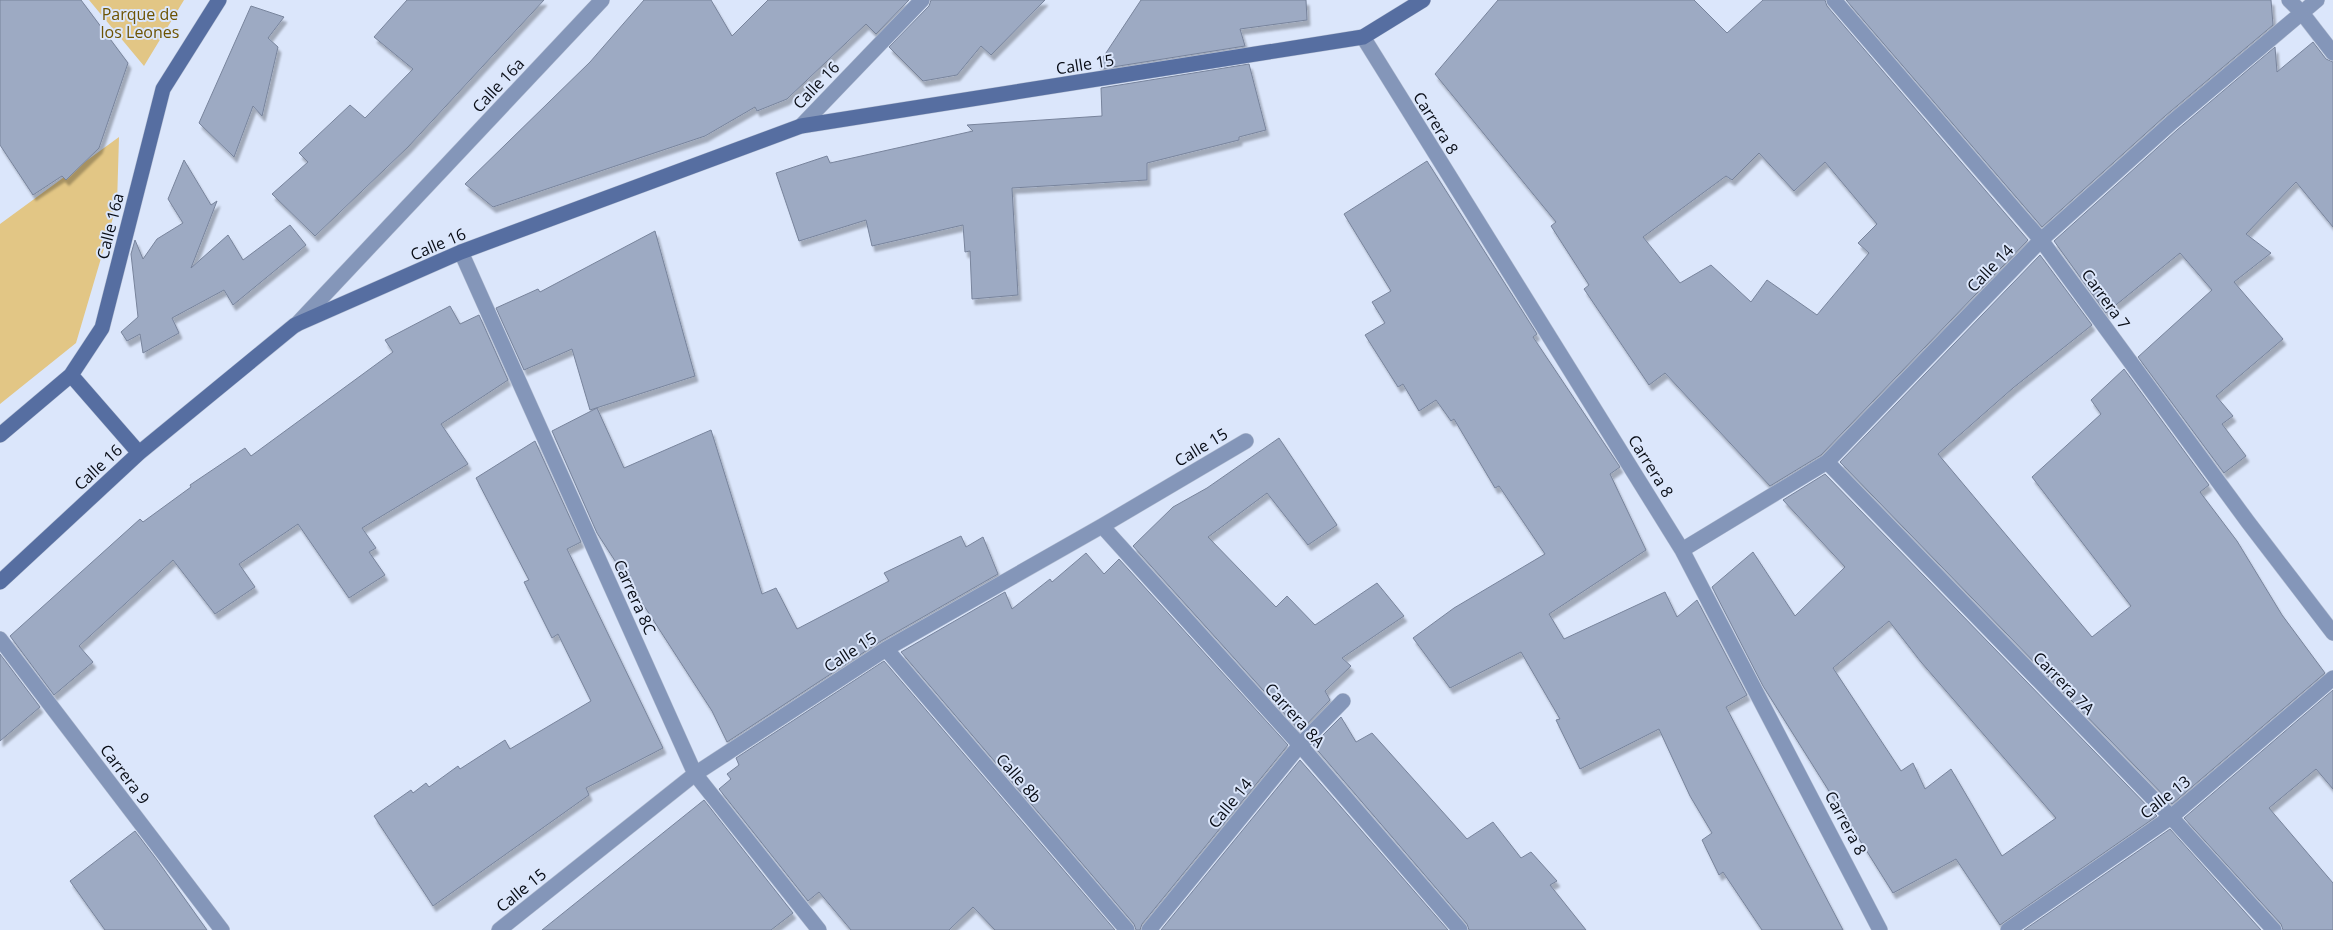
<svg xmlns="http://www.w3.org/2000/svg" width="2333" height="930" font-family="'Open Sans',sans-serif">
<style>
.green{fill:#e2c685}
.building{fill:#9daac3;stroke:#78849c;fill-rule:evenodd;filter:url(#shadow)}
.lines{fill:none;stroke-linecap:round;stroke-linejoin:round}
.street-casing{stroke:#b9c3d6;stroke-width:16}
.secondary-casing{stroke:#b9c3d6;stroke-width:16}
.street{stroke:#8496b9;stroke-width:15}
.secondary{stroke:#566ea1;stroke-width:15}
.labels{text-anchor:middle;stroke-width:4;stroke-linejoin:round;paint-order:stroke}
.park-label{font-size:16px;fill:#6d5302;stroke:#dbe6fb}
.street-label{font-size:16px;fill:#080c15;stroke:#dbe6fb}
</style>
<defs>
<filter id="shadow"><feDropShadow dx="3" dy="5.5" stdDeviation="1" flood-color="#0004"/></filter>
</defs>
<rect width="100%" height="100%" fill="#dbe6fb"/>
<path class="green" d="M 89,0 L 184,0 L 144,66 Z
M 119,137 L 117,204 L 76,343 L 0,404 L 0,224 Z"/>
<path class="building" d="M 0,0 L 81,0 L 128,63 L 99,148 L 66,180 L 62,176 L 33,195 L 0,145 Z
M 407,0 L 544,0 L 408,147 L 315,236 L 272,194 L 308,162 L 299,153 L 350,105 L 365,118 L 413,69 L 374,37 Z
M 644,0 L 711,0 L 732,36 L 768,0 L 909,0 L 876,34 L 866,24 L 787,99 L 757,111 L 755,107 L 705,136 L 493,207 L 465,184 L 590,62 Z
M 931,0 L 1045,0 L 991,55 L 981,46 L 957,75 L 923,81 L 889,47 L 929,6 Z
M 1141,0 L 1306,0 L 1307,20 L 1240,29 L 1245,46 L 1100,69 L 1100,62 Z
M 1498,0 L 1694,0 L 1727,33 L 1763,0 L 1825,0 L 1827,6 L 2028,240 L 1821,455 L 1770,486 L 1665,373 L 1649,385 L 1584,289 L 1589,285 L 1551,226 L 1556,222 L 1435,74 ZM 1759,153 L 1794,191 L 1825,162 L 1877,224 L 1858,243 L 1869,253 L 1817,315 L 1767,280 L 1751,302 L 1711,265 L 1680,283 L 1643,237 L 1726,176 L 1732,180 Z
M 1846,0 L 2271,0 L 2273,25 L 2165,116 L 2042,227 Z
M 251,6 L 284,17 L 268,38 L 278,47 L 262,116 L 253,106 L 234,157 L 199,123 Z
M 2313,42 L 2326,59 L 2333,62 L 2333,227 L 2296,182 L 2246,234 L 2271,253 L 2234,282 L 2283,339 L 2216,396 L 2233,416 L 2222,424 L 2246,456 L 2224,473 L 2138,357 L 2212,290 L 2180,253 L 2106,313 L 2054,241 L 2177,130 L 2275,47 L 2277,72 Z
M 1249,64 L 1266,130 L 1239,137 L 1239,140 L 1147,163 L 1147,180 L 1012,188 L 1018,295 L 972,299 L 970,251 L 965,252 L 963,225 L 872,246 L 866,220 L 799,241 L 776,173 L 827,156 L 830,163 L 973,131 L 967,125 L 1102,116 L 1101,88 Z
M 184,160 L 211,205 L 217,201 L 191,268 L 228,235 L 243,260 L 290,225 L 306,245 L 233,305 L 224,290 L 172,318 L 179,333 L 143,353 L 140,334 L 127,341 L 121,332 L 138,317 L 131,254 L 135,240 L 143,259 L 157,239 L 183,223 L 168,199 Z
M 1427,161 L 1537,334 L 1533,337 L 1620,467 L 1610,474 L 1646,550 L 1549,614 L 1564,639 L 1665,592 L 1677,617 L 1697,600 L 1747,695 L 1726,707 L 1843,930 L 1762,930 L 1723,872 L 1719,875 L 1702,840 L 1712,833 L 1690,796 L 1659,729 L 1580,769 L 1556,720 L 1560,719 L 1521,652 L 1450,688 L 1413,638 L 1454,608 L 1545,554 L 1499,486 L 1495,488 L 1454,419 L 1451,421 L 1436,400 L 1419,411 L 1403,384 L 1398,387 L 1365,335 L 1385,323 L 1372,302 L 1391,291 L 1344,214 Z
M 655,231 L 695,376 L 590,410 L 572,349 L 524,370 L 496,308 L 538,289 L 540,292 Z
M 2040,255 L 2092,325 L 2013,388 L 1938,454 L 2092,637 L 2131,606 L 2032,477 L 2101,414 L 2091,400 L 2124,369 L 2209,485 L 2200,492 L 2237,541 L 2282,615 L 2325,673 L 2172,804 L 1840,462 Z
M 450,306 L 460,324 L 479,315 L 508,380 L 441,424 L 468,464 L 362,528 L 376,548 L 369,552 L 385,575 L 349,598 L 298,524 L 239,564 L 255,587 L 215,614 L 173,560 L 79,646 L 93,662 L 54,695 L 10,636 L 140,519 L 143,522 L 191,487 L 190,485 L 245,448 L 251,456 L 393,352 L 385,340 Z
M 597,408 L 624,468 L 711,430 L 762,594 L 776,588 L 797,629 L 889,581 L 884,573 L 961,536 L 966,547 L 983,537 L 998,574 L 881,641 L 727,742 L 712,711 L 597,533 L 552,431 Z
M 1279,438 L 1337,525 L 1308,545 L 1267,493 L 1208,537 L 1276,607 L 1287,596 L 1315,625 L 1377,583 L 1404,616 L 1342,658 L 1351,666 L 1325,691 L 1330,700 L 1300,731 L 1133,546 L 1173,507 L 1207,488 Z
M 535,441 L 581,542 L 567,549 L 663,748 L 586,788 L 589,795 L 433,906 L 374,816 L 411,790 L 413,793 L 426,783 L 429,787 L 458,766 L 460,769 L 505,740 L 510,749 L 591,701 L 558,634 L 552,638 L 524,582 L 529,580 L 476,478 Z
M 1825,474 L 2157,816 L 2000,925 L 1956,859 L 1893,893 L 1763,686 L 1712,587 L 1753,552 L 1795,616 L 1845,567 L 1783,500 ZM 1889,621 L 1921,662 L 2056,818 L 2002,856 L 1951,769 L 1925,789 L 1913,763 L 1901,771 L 1833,668 Z
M 1086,553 L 1104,574 L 1119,559 L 1288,745 L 1142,924 L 1140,930 L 1136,930 L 1134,924 L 901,652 L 1005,592 L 1012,609 L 1050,579 L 1052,582 Z
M 0,654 L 40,707 L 0,741 Z
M 884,661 L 1115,930 L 995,930 L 973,907 L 949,930 L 851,930 L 819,892 L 808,901 L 719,789 L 731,779 L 727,774 L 739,765 L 736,758 Z
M 2333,690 L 2333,789 L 2316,769 L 2269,808 L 2333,883 L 2333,930 L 2283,930 L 2281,924 L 2184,818 Z
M 1341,717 L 1356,742 L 1372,733 L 1467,839 L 1493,822 L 1521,858 L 1531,852 L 1557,881 L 1550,885 L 1586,930 L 1469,930 L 1467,924 L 1313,745 Z
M 1300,760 L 1448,930 L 1161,930 Z
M 704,800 L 793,913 L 771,930 L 542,930 Z
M 2170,829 L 2261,930 L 2024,930 Z
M 135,831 L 157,860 L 207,930 L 105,930 L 70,881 Z"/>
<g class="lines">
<defs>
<path id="street" d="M 1834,0 L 2041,240 L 2248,522 L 2333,633
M 2289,0 L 2302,13 L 2333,53
M 1363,37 L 1682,550 L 1880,930
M 801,126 L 922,0
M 461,252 L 695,774 L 819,930
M 296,325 L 602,0
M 1827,462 L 2171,817 L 2274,930
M 1102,526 L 1300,745 L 1460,930
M 1682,550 L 1827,462 L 2041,240 L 2171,123 L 2317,0
M 0,639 L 222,930
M 886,649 L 1127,930
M 499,930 L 695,774 L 886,649 L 1102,526 L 1246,441
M 1149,930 L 1300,745 L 1343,701
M 2008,930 L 2171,817 L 2333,678"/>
<path id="secondary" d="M 71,375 L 139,453
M 0,435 L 71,375 L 102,328 L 163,89 L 219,0
M 0,582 L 139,453 L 295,325 L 461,252 L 801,126 L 1363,37 L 1423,0"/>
</defs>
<use href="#street" class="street-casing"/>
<use href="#secondary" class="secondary-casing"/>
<use href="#street" class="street"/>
<use href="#secondary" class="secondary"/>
</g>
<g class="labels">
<g class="park-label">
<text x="140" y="20">Parque de<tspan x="140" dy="18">los Leones</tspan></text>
</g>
<g class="street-label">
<text transform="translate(1085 64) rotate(-9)" y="6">Calle 15</text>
<text transform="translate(498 85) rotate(-47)" y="6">Calle 16a</text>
<text transform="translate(816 85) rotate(-46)" y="6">Calle 16</text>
<text transform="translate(1436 123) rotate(58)" y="6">Carrera 8</text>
<text transform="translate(110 226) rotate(-76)" y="6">Calle 16a</text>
<text transform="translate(438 244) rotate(-23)" y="6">Calle 16</text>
<text transform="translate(1990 268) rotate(-46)" y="6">Calle 14</text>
<text transform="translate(2106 299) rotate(54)" y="6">Carrera 7</text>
<text transform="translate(1201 447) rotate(-31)" y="6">Calle 15</text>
<text transform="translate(1651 466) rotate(58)" y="6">Carrera 8</text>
<text transform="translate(98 467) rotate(-43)" y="6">Calle 16</text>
<text transform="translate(635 597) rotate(66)" y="6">Carrera 8C</text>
<text transform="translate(850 652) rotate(-33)" y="6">Calle 15</text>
<text transform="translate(2064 683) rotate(46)" y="6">Carrera 7A</text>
<text transform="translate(1295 715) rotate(48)" y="6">Carrera 8A</text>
<text transform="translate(125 774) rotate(53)" y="6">Carrera 9</text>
<text transform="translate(1019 778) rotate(49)" y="6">Calle 8b</text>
<text transform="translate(2165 797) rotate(-38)" y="6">Calle 13</text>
<text transform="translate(1230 803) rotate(-51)" y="6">Calle 14</text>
<text transform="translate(1846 823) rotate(62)" y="6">Carrera 8</text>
<text transform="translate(521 890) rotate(-39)" y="6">Calle 15</text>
</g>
</g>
</svg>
